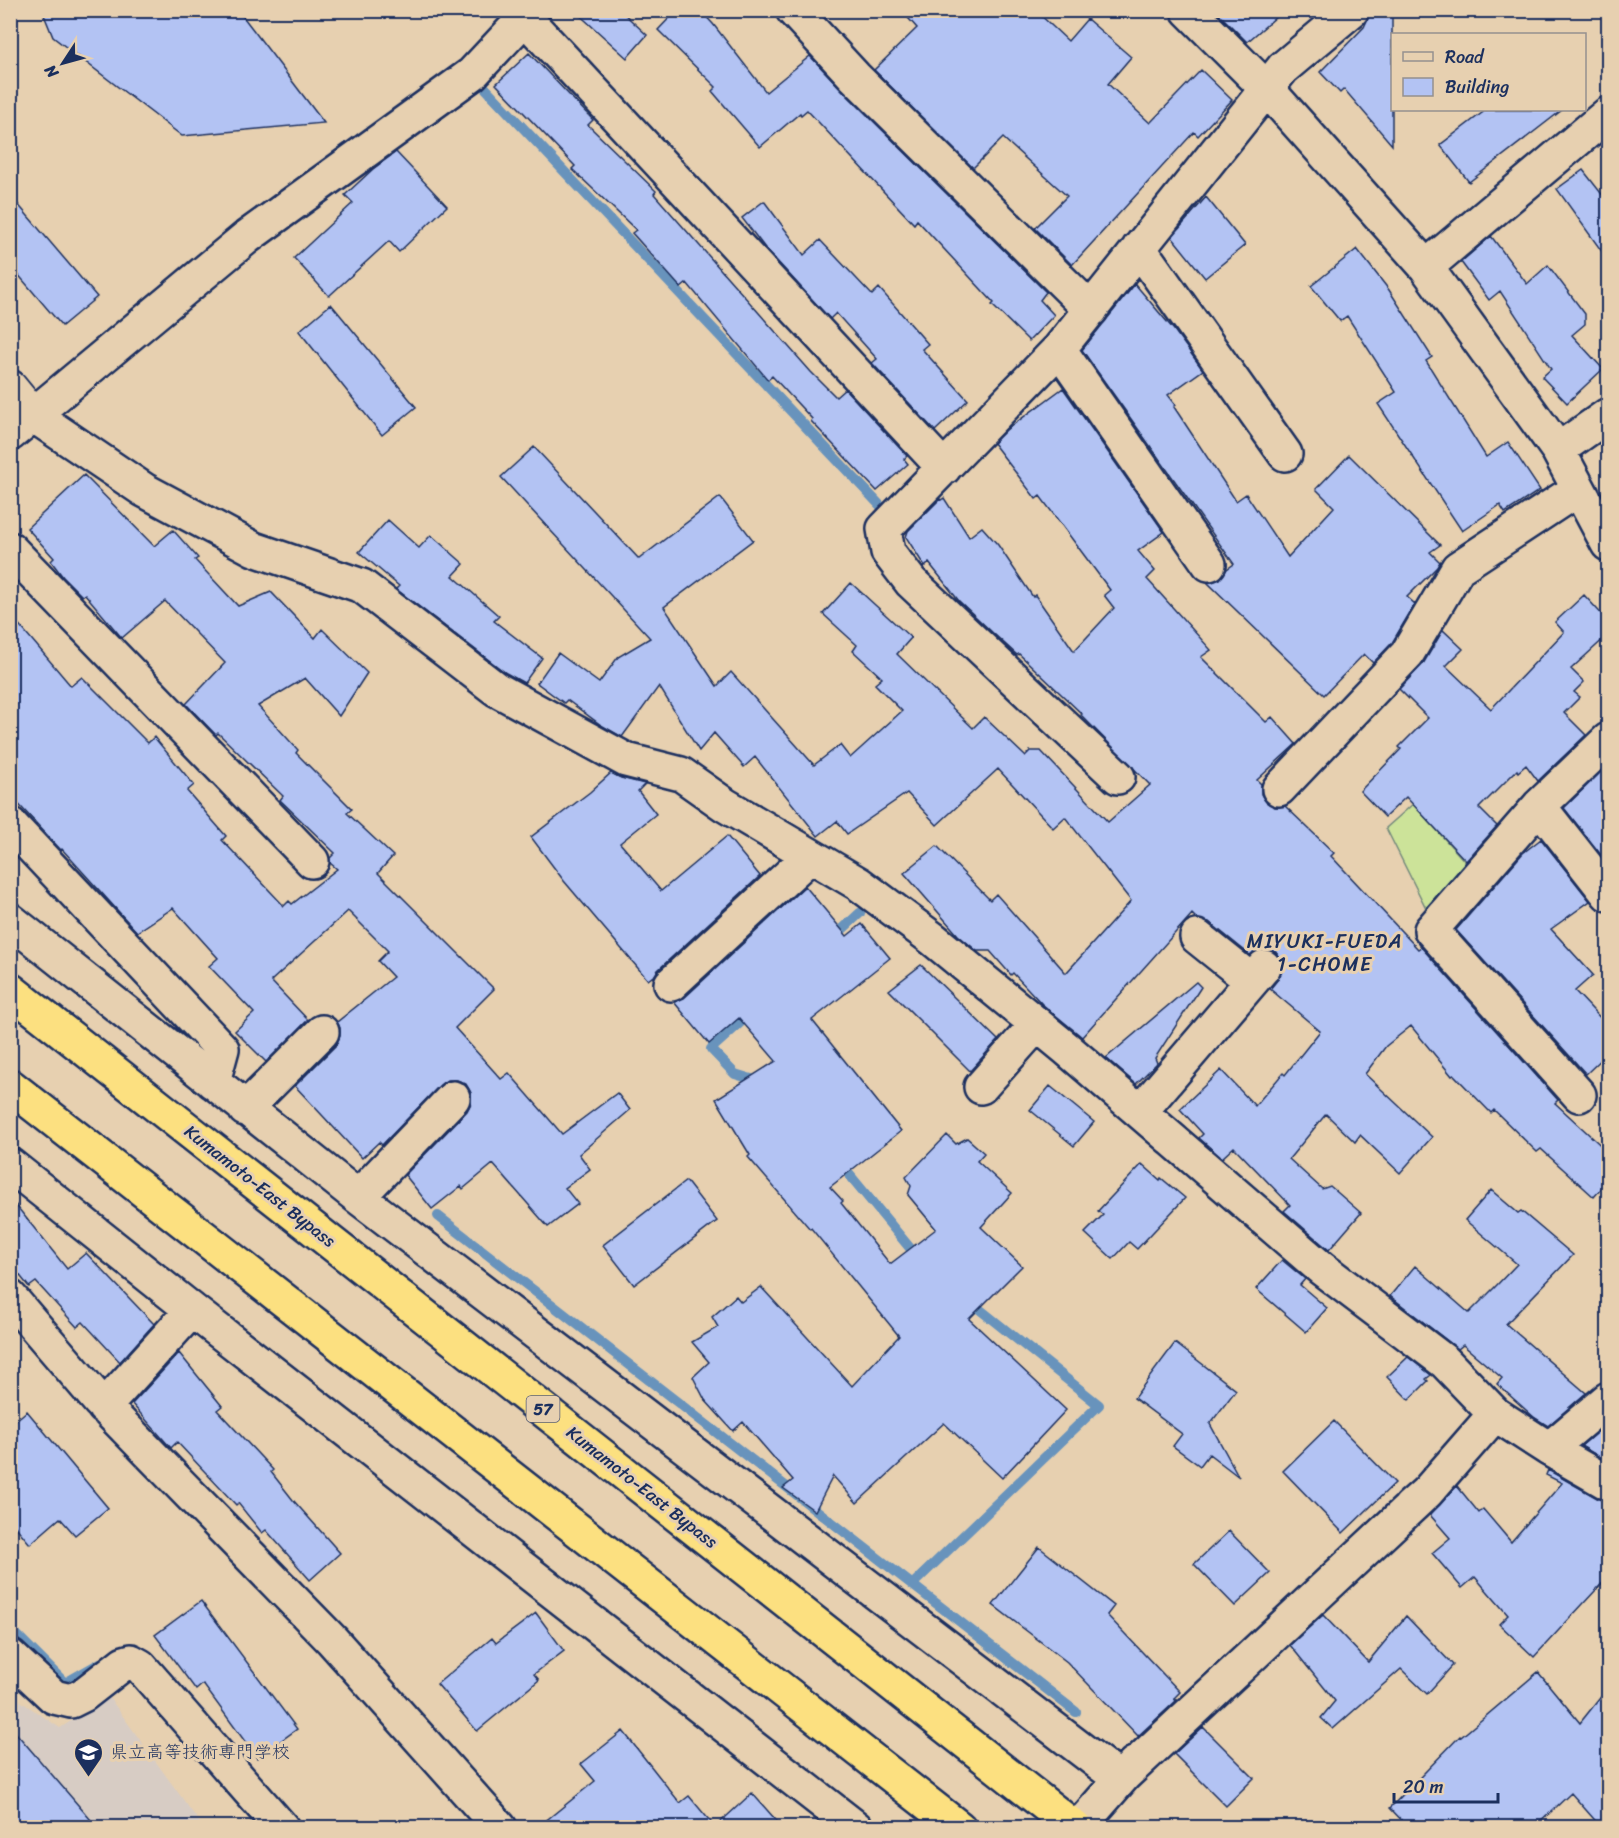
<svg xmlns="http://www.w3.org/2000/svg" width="1619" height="1838" font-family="Sriracha,'Klee One',sans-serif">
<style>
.built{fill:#d7ccc4}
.green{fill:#cce399;stroke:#74897c;stroke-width:1.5}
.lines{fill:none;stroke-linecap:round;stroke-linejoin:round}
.stream{stroke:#6793bc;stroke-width:10}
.building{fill:#b3c3f3;stroke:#1b2f5e;stroke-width:1.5}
.minor-casing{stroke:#1b2f5e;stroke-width:38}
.trunk-casing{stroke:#1b2f5e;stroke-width:38}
.minor{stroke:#e7d0b0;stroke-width:33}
.trunk{stroke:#fce080;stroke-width:33}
.labels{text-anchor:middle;stroke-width:6;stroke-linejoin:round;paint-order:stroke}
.shield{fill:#e7d0b0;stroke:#585f77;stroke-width:1.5}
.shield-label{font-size:16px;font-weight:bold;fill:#1b2f5e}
.street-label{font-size:18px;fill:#1b2f5e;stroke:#e7d0b0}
.poi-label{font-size:18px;fill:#1b2f5e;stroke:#e7d0b0;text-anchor:start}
.neighbourhood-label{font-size:20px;letter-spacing:1.5px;fill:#1b2f5e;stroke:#e7d0b0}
</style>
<rect width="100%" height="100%" fill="#e7d0b0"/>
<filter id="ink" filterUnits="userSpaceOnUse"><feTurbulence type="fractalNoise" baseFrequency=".0167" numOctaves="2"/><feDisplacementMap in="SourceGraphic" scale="12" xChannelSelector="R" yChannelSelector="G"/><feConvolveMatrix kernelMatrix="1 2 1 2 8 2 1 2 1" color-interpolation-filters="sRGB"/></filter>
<g filter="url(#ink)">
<path class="built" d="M 10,1694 L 60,1728 L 109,1697 L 203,1827 L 11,1827 Z"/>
<path class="green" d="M 1413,804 L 1469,866 L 1426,908 L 1386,828 Z"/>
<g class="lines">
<path class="stream" d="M 474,76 L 892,518
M 832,939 L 860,913
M 751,1013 L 711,1049 L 735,1074 L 761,1082
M 839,1162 L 919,1259
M 438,1216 L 1076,1712
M 915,1582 L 1099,1405 L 968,1300
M 10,1628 L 65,1683 L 100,1663"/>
</g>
<path class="building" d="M 42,10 L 238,10 L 324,123 L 182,136 L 53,37 Z
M 574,10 L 620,10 L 647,35 L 627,58 Z
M 677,10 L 700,10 L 713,24 L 766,92 L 810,56 L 848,96 L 1046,292 L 1040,300 L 1054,315 L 1029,341 L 992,305 L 994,303 L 917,220 L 914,224 L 807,110 L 801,115 L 800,113 L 760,147 L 712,91 L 716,87 L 658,30 Z
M 901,10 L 1035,10 L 1068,41 L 1087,19 L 1131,57 L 1108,84 L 1150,123 L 1201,70 L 1232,100 L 1198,136 L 1194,132 L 1072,265 L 1035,228 L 1067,196 L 1003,138 L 973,168 L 874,70 L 917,28 Z
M 1215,10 L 1284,10 L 1247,42 Z
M 1375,10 L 1392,10 L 1392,145 L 1344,89 L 1340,93 L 1320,72 L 1364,27 L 1370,14 Z
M 529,53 L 593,120 L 588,125 L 656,191 L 654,194 L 811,372 L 836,397 L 845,389 L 907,456 L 904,459 L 908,464 L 877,491 L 811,421 L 812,419 L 772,376 L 768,380 L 687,283 L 681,288 L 632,233 L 636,230 L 572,169 L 575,166 L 496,84 Z
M 1486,110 L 1562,110 L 1469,182 L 1440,145 Z
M 396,152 L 447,206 L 399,252 L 389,241 L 329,296 L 294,258 L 353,203 L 345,195 L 373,169 Z
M 1583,170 L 1608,202 L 1608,260 L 1557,189 Z
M 10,195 L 97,297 L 62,326 L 10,265 Z
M 1206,197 L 1245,245 L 1205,278 L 1172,237 Z
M 764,201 L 804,255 L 820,240 L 872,295 L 879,288 L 928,344 L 922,349 L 968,400 L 935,431 L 872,363 L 877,359 L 836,313 L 830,319 L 765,248 L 742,218 Z
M 1491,236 L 1527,284 L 1548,265 L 1585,314 L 1585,324 L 1572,335 L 1603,369 L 1567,403 L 1542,377 L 1551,369 L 1500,291 L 1489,300 L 1461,262 Z
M 1357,249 L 1389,290 L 1432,357 L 1426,361 L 1486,457 L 1508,442 L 1540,490 L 1505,513 L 1500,505 L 1462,531 L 1378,404 L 1396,392 L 1347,316 L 1340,321 L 1311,286 Z
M 1135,284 L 1174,330 L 1203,370 L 1168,395 L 1176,405 L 1174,407 L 1236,501 L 1246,494 L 1288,557 L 1334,507 L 1316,489 L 1349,455 L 1440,545 L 1430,552 L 1440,562 L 1437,567 L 1407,597 L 1415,604 L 1392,643 L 1373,663 L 1364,654 L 1324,695 L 1208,583 L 1220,579 L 1227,569 L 1234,564 L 1082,350 Z
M 331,304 L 416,407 L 382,435 L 299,331 Z
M 1063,388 L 1164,532 L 1138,551 L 1155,571 L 1147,579 L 1211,650 L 1201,657 L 1266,722 L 1272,717 L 1296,744 L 1257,780 L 1261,784 L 1261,794 L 1266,802 L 1275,807 L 1285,806 L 1334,853 L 1331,856 L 1418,949 L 1421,947 L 1558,1100 L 1555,1103 L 1608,1152 L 1608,1181 L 1594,1197 L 1541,1149 L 1537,1152 L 1494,1110 L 1491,1113 L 1454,1075 L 1452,1076 L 1411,1026 L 1386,1046 L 1365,1074 L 1432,1137 L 1400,1173 L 1360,1135 L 1355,1142 L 1326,1114 L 1289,1159 L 1322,1189 L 1330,1186 L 1361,1213 L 1329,1250 L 1284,1211 L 1290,1205 L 1234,1147 L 1222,1158 L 1199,1138 L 1203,1134 L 1180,1109 L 1221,1070 L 1255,1106 L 1283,1073 L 1285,1075 L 1320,1031 L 1270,989 L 1278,979 L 1282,970 L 1281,960 L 1276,952 L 1268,949 L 1258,949 L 1250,955 L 1209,922 L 1197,919 L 1192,914 L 1082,1037 L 1042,1004 L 1013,973 L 1011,975 L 990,951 L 977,951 L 958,935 L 904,873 L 937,846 L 990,900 L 996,894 L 1066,973 L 1131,901 L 1065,817 L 1053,828 L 998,769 L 937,825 L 907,793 L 847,834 L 837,821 L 818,836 L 755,757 L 744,767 L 714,733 L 699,751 L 659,686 L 622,737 L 601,725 L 567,700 L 564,703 L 537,683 L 558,653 L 599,683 L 618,657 L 650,638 L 501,477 L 534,447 L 639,559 L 720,497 L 753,540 L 664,607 L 717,686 L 731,672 L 814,765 L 840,745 L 850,758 L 902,711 L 875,684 L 882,678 L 853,651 L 857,645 L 823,614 L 851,583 L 911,638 L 897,654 L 973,728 L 984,717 L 1025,756 L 1030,751 L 1041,751 L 1108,822 L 1150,785 L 1081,715 L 1082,714 L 1019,654 L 1017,655 L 994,634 L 959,601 L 929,563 L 925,567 L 906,537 L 908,531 L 940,499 L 941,500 L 944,498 L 969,537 L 982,527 L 998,545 L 1033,597 L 1035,595 L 1074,651 L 1114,608 L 1104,595 L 1110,590 L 1040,496 L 1036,499 L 993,443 L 1006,430 Z
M 84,475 L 154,546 L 173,530 L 198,558 L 195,560 L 238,606 L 271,592 L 315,638 L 322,629 L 367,673 L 339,716 L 305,678 L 258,706 L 298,750 L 296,753 L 352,809 L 347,813 L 393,856 L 378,873 L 494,989 L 455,1028 L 501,1079 L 509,1073 L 562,1134 L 617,1093 L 630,1110 L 579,1154 L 590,1169 L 565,1188 L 578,1204 L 548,1227 L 493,1164 L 463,1189 L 461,1186 L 432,1209 L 405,1175 L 467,1111 L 471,1103 L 471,1093 L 466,1084 L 457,1080 L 447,1080 L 440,1085 L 382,1145 L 379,1142 L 362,1158 L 295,1086 L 336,1045 L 340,1036 L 340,1028 L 337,1022 L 393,977 L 378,961 L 388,951 L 348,911 L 271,981 L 308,1020 L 266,1062 L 235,1031 L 254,1013 L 209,966 L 218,958 L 173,908 L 137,932 L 62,849 L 61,850 L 10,795 L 10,614 L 71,686 L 82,677 L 148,743 L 154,737 L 194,785 L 187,791 L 226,836 L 222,840 L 284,906 L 289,901 L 292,904 L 337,869 L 330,863 L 330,858 L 335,853 L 280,800 L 283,796 L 218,733 L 216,735 L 186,704 L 225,663 L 165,601 L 122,638 L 85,594 L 82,596 L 63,577 L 51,561 L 54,558 L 27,528 Z
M 388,520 L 419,548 L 431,535 L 464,564 L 453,576 L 499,616 L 494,621 L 542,658 L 524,683 L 506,673 L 396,589 L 399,586 L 359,552 Z
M 1584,595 L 1608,621 L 1608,635 L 1571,669 L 1584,682 L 1574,692 L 1580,697 L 1564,713 L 1586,735 L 1538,781 L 1526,765 L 1518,772 L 1517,770 L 1479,808 L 1497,826 L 1466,861 L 1406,797 L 1385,817 L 1360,791 L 1401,749 L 1399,747 L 1428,718 L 1399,689 L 1423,664 L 1443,630 L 1463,649 L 1446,666 L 1491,709 L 1564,632 L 1555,622 Z
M 1608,765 L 1608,851 L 1602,856 L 1564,808 Z
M 611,773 L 621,778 L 645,784 L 638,791 L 656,814 L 620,843 L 661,891 L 727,836 L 760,876 L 658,970 L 653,978 L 652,977 L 648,980 L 564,881 L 531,837 L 590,792 Z
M 1541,839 L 1590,901 L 1551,929 L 1593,975 L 1575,991 L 1608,1026 L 1608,1053 L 1586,1074 L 1456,930 L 1523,853 Z
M 805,886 L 847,936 L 862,924 L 890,958 L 812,1020 L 901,1131 L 830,1187 L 843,1201 L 841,1203 L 890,1264 L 936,1229 L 908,1195 L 911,1186 L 906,1177 L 947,1135 L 956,1144 L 967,1138 L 984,1153 L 977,1161 L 1012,1193 L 981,1227 L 1022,1266 L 969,1319 L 1066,1410 L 1002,1478 L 944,1423 L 857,1503 L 833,1476 L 815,1511 L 783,1488 L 793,1480 L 743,1422 L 733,1431 L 705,1400 L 693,1377 L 709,1362 L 692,1342 L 718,1327 L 712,1317 L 736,1296 L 741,1302 L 761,1287 L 852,1386 L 899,1336 L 811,1228 L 810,1229 L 748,1157 L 750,1155 L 716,1099 L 776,1061 L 739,1018 L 709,1044 L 674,1002 L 684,998 Z
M 921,965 L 998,1040 L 970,1071 L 889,990 Z
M 1196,982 L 1201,987 L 1155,1058 L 1157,1063 L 1136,1084 L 1106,1058 Z
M 1050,1086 L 1094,1122 L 1074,1146 L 1030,1110 Z
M 1142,1164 L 1160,1180 L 1161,1178 L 1185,1198 L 1137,1249 L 1129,1242 L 1113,1259 L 1085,1233 L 1103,1215 L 1098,1211 Z
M 686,1181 L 717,1221 L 634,1285 L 603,1245 Z
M 1491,1190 L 1518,1213 L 1521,1211 L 1573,1255 L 1506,1324 L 1586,1393 L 1548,1426 L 1535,1418 L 1497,1384 L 1502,1378 L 1463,1345 L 1458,1349 L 1390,1296 L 1415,1266 L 1469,1313 L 1494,1288 L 1517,1264 L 1465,1220 Z
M 10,1198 L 67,1269 L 86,1253 L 154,1324 L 120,1362 L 83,1322 L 77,1327 L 36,1282 L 29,1287 L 10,1263 Z
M 1282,1260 L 1305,1279 L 1300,1285 L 1327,1308 L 1306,1332 L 1256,1289 Z
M 1175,1343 L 1236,1390 L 1210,1424 L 1239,1477 L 1209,1454 L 1200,1466 L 1173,1446 L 1182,1434 L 1134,1398 Z
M 179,1353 L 222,1406 L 217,1410 L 273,1470 L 271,1472 L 293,1500 L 340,1553 L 310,1580 L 266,1530 L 262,1533 L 238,1503 L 236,1505 L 177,1442 L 171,1448 L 132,1404 Z
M 1408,1357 L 1431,1375 L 1426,1379 L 1428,1381 L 1409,1400 L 1387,1377 Z
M 27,1411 L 108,1508 L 75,1535 L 60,1518 L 30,1544 L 10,1520 L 10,1425 Z
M 1334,1421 L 1395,1483 L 1343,1533 L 1283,1471 Z
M 1608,1423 L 1608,1462 L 1581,1446 Z
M 1548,1470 L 1599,1499 L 1608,1502 L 1608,1577 L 1534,1657 L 1499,1624 L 1508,1615 L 1475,1577 L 1462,1588 L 1432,1553 L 1450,1538 L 1430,1515 L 1457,1486 L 1479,1513 L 1483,1509 L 1511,1542 L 1562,1483 L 1546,1475 Z
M 1229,1531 L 1270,1573 L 1235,1606 L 1194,1564 Z
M 1039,1547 L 1114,1606 L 1107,1615 L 1180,1692 L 1174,1698 L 1176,1701 L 1138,1736 L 1067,1662 L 993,1605 Z
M 201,1601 L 297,1729 L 257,1758 L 203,1684 L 196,1690 L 155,1635 Z
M 536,1613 L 564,1651 L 534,1674 L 539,1680 L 477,1731 L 437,1684 L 492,1638 L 496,1643 Z
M 1323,1615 L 1368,1662 L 1406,1616 L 1453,1665 L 1427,1694 L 1401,1669 L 1333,1729 L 1321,1718 L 1335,1701 L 1290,1645 Z
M 1538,1672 L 1580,1723 L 1608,1688 L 1608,1827 L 1601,1827 L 1571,1793 L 1535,1827 L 1408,1827 L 1390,1808 L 1460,1736 L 1461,1737 Z
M 10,1726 L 97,1827 L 10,1827 Z
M 1203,1727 L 1254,1778 L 1226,1806 L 1174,1754 Z
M 623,1731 L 680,1803 L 689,1796 L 715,1827 L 752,1793 L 782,1827 L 538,1827 L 595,1781 L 581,1764 Z"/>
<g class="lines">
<defs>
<path id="minor" d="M 793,10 L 855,77 L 1091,310
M 1188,10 L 1267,89 L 1426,267 L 1558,450 L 1608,544
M 525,18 L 944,468
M 1139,248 L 1285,454
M 1426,267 L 1608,114
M 1059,349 L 1209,564
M 10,387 L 33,415 L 144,490 L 254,549 L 362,586 L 496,689 L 626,760 L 681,774 L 725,805 L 859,884 L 933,939 L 1067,1049 L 1321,1268 L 1445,1362 L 1495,1414 L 1549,1449 L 1608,1483
M 10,434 L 247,237 L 472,74 L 532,10
M 1558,450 L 1608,415
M 10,549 L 312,861
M 1118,777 L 911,582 L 888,552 L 884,529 L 1059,349 L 1283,68 L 1352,10
M 1279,789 L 1407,654 L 1458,568 L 1578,489
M 1539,806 L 1608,894
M 10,824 L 222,1049 L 213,1082
M 10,920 L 358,1197 L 1120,1779 L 1427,1492
M 1197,937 L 1252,981
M 671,984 L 810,856
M 981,1087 L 1037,1024
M 1579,1095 L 1431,930 L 1539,806 L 1608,740
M 245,1109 L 322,1032
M 1140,1112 L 1264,967
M 10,1165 L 192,1310 L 856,1828
M 358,1197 L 453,1098
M 10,1297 L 99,1401 L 332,1640 L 500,1828
M 104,1407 L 192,1310
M 1549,1449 L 1608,1399
M 1410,1507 L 1427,1492 L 1495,1414
M 10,1656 L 54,1697 L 71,1701 L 83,1695 L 124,1663 L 131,1661 L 140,1666 L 282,1828
M 1078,1828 L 1134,1764"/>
<path id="trunk" d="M 10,990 L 1075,1828
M 10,1086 L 959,1828"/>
</defs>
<use href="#minor" class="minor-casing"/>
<use href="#trunk" class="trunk-casing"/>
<use href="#minor" class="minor"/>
<use href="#trunk" class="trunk"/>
</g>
</g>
<defs>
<symbol id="school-pin" viewBox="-11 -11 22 30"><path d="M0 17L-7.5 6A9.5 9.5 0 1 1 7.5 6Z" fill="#1b2f5e" stroke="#e7d0b0"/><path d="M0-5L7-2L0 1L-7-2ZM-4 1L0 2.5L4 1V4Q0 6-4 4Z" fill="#fff"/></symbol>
</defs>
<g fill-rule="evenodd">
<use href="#school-pin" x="72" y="1736" width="33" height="45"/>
</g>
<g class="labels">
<rect class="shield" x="526.5" y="1396" width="33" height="26" rx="4.5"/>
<g class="shield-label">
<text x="543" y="1415">57</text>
</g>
<g class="street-label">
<text transform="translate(260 1186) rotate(38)" y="6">Kumamoto-East Bypass</text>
<text transform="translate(642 1487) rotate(38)" y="6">Kumamoto-East Bypass</text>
</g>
<g class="poi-label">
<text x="110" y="1758">県立高等技術専門学校</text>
</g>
<g class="neighbourhood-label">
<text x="1325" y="948">MIYUKI-FUEDA<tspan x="1325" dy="23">1-CHOME</tspan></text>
</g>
</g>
<rect width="1619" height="1838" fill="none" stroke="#e7d0b0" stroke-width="36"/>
<rect x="18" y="18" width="1583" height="1802" fill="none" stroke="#1b2f5e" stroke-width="2" filter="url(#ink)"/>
<rect x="1391" y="33" width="195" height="78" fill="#e7d0b0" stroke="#95908f" stroke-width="1.5"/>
<rect x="1403" y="52" width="30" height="9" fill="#e7d0b0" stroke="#95908f" stroke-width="1.5"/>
<text x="1445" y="63" font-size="18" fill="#1b2f5e">Road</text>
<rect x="1403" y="78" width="30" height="18" fill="#b3c3f3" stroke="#95908f" stroke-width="1.5"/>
<text x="1445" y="93" font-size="18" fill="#1b2f5e">Building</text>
<g transform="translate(63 63) rotate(234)" stroke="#e7d0b0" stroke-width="4.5" paint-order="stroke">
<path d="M0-4.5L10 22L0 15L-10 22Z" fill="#1b2f5e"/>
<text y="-9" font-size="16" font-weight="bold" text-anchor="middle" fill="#1b2f5e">N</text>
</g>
<path d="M1394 1793v9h104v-9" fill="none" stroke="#1b2f5e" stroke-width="3"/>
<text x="1403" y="1793" font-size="18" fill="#1b2f5e" stroke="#e7d0b0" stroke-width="4.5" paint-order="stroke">20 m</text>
</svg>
